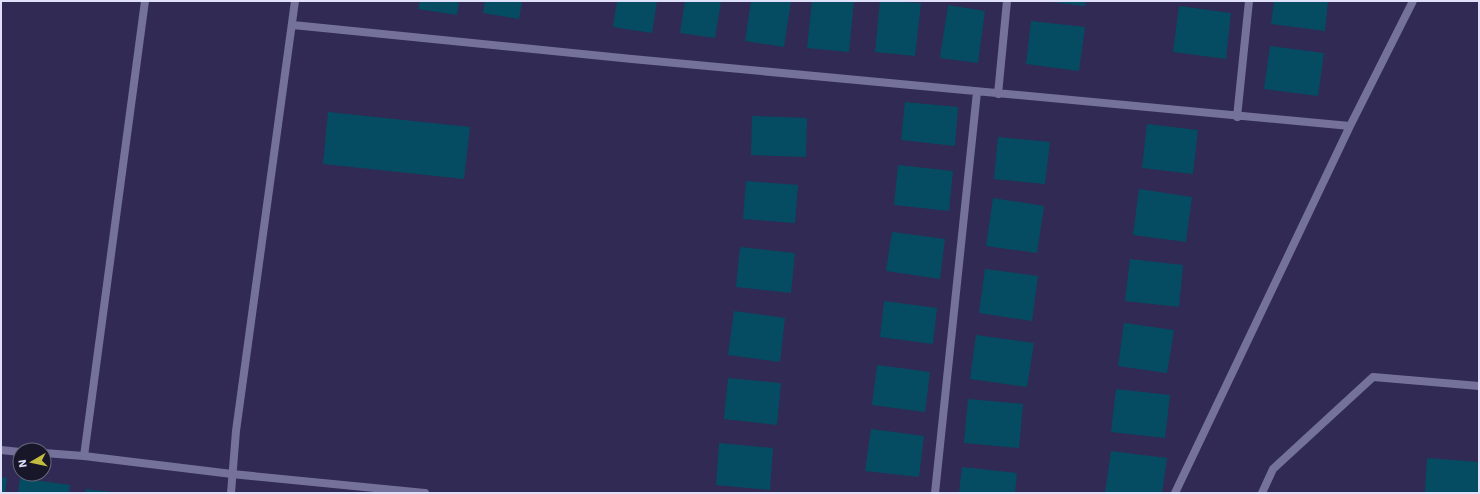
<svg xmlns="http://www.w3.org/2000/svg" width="1480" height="494" font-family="'Work Sans',sans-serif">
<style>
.building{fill:#054c63}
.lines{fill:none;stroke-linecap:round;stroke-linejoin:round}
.street{stroke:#74719b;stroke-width:8}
</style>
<rect width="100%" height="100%" fill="#302a54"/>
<path class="building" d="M 420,1 L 459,1 L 457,15 L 418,9 Z
M 485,1 L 522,1 L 519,19 L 483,13 Z
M 617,1 L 657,1 L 652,33 L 613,27 Z
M 685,1 L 721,1 L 715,38 L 680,33 Z
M 751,1 L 791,1 L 784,47 L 745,41 Z
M 812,1 L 854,1 L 849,52 L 807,48 Z
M 880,1 L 921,3 L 915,56 L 875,52 Z
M 1043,1 L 1085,1 L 1085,6 Z
M 1274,1 L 1328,1 L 1325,31 L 1271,24 Z
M 948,5 L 985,11 L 978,63 L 940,58 Z
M 1179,6 L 1231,13 L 1226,59 L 1173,52 Z
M 1031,21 L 1085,27 L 1079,71 L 1026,64 Z
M 1270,46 L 1324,53 L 1318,96 L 1264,89 Z
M 905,102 L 958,107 L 955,146 L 901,140 Z
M 328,112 L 470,127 L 464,179 L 323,164 Z
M 752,116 L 807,118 L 806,157 L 751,155 Z
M 1147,124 L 1198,130 L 1193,174 L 1142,168 Z
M 998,137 L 1050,142 L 1045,184 L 994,179 Z
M 898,165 L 953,171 L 949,211 L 894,205 Z
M 746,181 L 798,185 L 795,223 L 743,219 Z
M 1139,189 L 1192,197 L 1186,242 L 1133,235 Z
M 993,198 L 1044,206 L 1037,253 L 986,246 Z
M 892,232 L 945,239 L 940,279 L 886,271 Z
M 740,247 L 795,253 L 791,293 L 736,287 Z
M 1130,259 L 1183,265 L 1179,307 L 1125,301 Z
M 985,269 L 1038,276 L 1032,321 L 979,313 Z
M 884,301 L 937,308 L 933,344 L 880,337 Z
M 734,311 L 785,318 L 780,362 L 728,355 Z
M 1124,323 L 1174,330 L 1167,373 L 1118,366 Z
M 976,335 L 1034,343 L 1027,387 L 970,379 Z
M 877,365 L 930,372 L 925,412 L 872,405 Z
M 728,378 L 781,383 L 777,425 L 724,419 Z
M 1116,389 L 1170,395 L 1165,438 L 1111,432 Z
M 968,399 L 1023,404 L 1019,448 L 964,443 Z
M 871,429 L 924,436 L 919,477 L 865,471 Z
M 719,443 L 773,448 L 770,490 L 716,485 Z
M 1111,451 L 1167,458 L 1162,493 L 1105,493 Z
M 1427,458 L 1479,462 L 1479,493 L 1425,493 Z
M 962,467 L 1017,473 L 1015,493 L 959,493 Z
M 1,477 L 7,478 L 5,493 L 1,493 Z
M 20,478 L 70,485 L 69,493 L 18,493 Z
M 86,489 L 111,492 L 111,493 L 86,493 Z"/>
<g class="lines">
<path class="street" d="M 293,25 L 632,59 L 1350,126 L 1413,1
M 998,94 L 1007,1
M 1237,117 L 1249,1
M 1,450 L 20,452
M 44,453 L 84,456 L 232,474 L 425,493
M 84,456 L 145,1
M 231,493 L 236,431 L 295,1
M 935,493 L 977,92
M 1175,493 L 1350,126
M 1262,493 L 1273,469 L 1373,377 L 1479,386"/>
</g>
<rect width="1480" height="494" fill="none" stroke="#e1e0fb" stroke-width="4"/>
<g transform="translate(32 462) rotate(261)"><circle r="19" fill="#181729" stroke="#68677d"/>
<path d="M0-3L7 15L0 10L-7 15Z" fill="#c2bd3f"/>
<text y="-6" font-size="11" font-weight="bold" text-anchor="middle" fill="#e1e0fb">N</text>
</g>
</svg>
